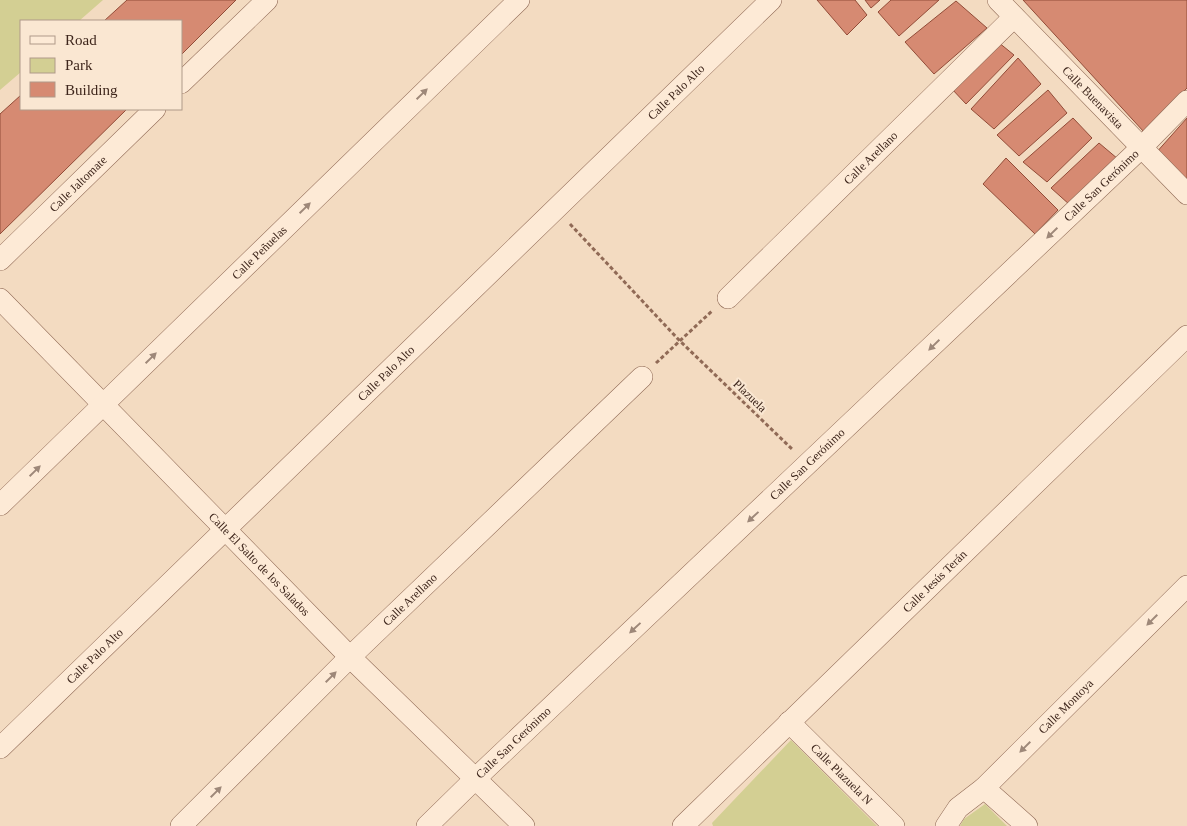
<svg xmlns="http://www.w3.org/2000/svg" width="1187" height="826" font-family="'Times New Roman',serif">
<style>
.green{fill:#d3cf93}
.building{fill:#d68a72;stroke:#924c38}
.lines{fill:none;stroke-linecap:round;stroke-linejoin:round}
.minor-casing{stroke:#906a56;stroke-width:22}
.path{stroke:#906a56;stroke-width:3;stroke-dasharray:4 2.5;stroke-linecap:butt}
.minor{stroke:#fdead6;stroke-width:21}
.oneway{fill:#9e8879}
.labels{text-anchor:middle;stroke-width:4;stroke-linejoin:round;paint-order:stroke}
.street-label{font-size:12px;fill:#3e261c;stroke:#fae7d2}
</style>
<rect width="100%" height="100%" fill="#f3dbc1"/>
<path class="green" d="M 0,0 L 103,0 L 79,21 L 21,21 L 21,72 L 0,90 Z
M 791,740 L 877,826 L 713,826 L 712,823 Z
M 985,804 L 1007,826 L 960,826 L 964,819 Z"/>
<path class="building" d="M 127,0 L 236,0 L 181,55 L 181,21 L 104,21 Z
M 817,0 L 855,0 L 867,15 L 847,35 Z
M 865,0 L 880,0 L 871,8 Z
M 891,0 L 939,0 L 899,36 L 878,12 Z
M 1023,0 L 1187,0 L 1187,88 L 1144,132 Z
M 956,1 L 987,28 L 934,74 L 905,42 Z
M 998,42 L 1014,55 L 966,104 L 951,88 Z
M 1018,58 L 1041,84 L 994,129 L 971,109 Z
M 1048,90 L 1067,113 L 1019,156 L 997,135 Z
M 21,95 L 21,109 L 127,109 L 0,234 L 0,114 Z
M 1073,118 L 1092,138 L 1047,182 L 1023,162 Z
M 1187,118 L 1187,185 L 1155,154 Z
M 1099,143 L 1118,159 L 1070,205 L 1051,188 Z
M 1006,158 L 1058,210 L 1035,234 L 983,184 Z"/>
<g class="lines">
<defs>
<g id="minor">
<path id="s1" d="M 998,0 L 1187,194"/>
<path d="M 181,83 L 267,0"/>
<path id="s2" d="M 0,260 L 155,109"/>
<path id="s3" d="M 728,298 L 1014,17"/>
<path id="s4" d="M 0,299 L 350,657 L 524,826"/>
<path id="s5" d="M 0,505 L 519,0"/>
<path id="s6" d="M 789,722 L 894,826"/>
<path id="s7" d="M 0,748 L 771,0"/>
<path d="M 984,788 L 1027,826"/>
<path id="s8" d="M 181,826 L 350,657 L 642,377"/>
<path id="s9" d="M 427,826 L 476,778 L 1142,147 L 1187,101"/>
<path id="s10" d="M 683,826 L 1187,336"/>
<path id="s11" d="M 946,826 L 958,808 L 984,788 L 1187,586"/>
</g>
</defs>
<use href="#minor" class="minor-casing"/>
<path class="path" d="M 570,224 L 679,340 L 792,449
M 656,363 L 712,311"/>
<use href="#minor" class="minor"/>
</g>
<defs><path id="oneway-solid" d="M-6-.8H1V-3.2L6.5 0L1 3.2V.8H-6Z" transform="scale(1.25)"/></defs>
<g class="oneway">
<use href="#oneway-solid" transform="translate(422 94) rotate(-44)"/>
<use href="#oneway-solid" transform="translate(305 208) rotate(-44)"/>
<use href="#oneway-solid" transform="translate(1052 233) rotate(136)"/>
<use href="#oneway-solid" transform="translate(934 345) rotate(136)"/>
<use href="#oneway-solid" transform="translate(151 358) rotate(-44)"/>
<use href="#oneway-solid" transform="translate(35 471) rotate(-44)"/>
<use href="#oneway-solid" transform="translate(753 517) rotate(137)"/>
<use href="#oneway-solid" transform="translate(1152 620) rotate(135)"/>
<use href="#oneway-solid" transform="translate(635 628) rotate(137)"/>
<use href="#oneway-solid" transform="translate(331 677) rotate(-45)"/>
<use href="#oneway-solid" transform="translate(1025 747) rotate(135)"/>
<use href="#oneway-solid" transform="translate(216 792) rotate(-45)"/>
</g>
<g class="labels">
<g class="street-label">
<text dy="4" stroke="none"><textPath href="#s7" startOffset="942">Calle Palo Alto</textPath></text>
<text dy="4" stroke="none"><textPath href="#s1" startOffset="136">Calle Buenavista</textPath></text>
<text dy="4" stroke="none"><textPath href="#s3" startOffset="200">Calle Arellano</textPath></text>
<text dy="4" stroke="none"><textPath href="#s2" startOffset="109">Calle Jaltomate</textPath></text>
<text dy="4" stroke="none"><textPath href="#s9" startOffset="930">Calle San Gerónimo</textPath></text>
<text dy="4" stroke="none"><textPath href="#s5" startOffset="362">Calle Peñuelas</textPath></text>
<text dy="4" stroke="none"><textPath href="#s7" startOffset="538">Calle Palo Alto</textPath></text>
<text transform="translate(750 396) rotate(44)" y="4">Plazuela</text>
<text dy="4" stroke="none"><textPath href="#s9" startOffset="525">Calle San Gerónimo</textPath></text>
<text dy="4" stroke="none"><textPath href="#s4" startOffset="371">Calle El Salto de los Salados</textPath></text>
<text dy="4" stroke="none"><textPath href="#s10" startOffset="351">Calle Jesús Terán</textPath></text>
<text dy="4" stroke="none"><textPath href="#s8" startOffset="322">Calle Arellano</textPath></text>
<text dy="4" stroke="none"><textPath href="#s7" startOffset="132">Calle Palo Alto</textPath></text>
<text dy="4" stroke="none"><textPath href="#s11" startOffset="170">Calle Montoya</textPath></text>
<text dy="4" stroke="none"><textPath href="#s9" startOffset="120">Calle San Gerónimo</textPath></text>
<text dy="4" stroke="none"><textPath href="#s6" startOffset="74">Calle Plazuela N</textPath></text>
</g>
</g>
<rect x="20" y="20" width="162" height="90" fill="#fae7d2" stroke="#af9a89"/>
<rect x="30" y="36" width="25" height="8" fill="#fdead6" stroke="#af9a89"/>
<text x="65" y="45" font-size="15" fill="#3e261c">Road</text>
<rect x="30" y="58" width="25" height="15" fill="#d3cf93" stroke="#af9a89"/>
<text x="65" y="70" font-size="15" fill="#3e261c">Park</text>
<rect x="30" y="82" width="25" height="15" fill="#d68a72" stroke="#af9a89"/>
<text x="65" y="95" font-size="15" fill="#3e261c">Building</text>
</svg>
